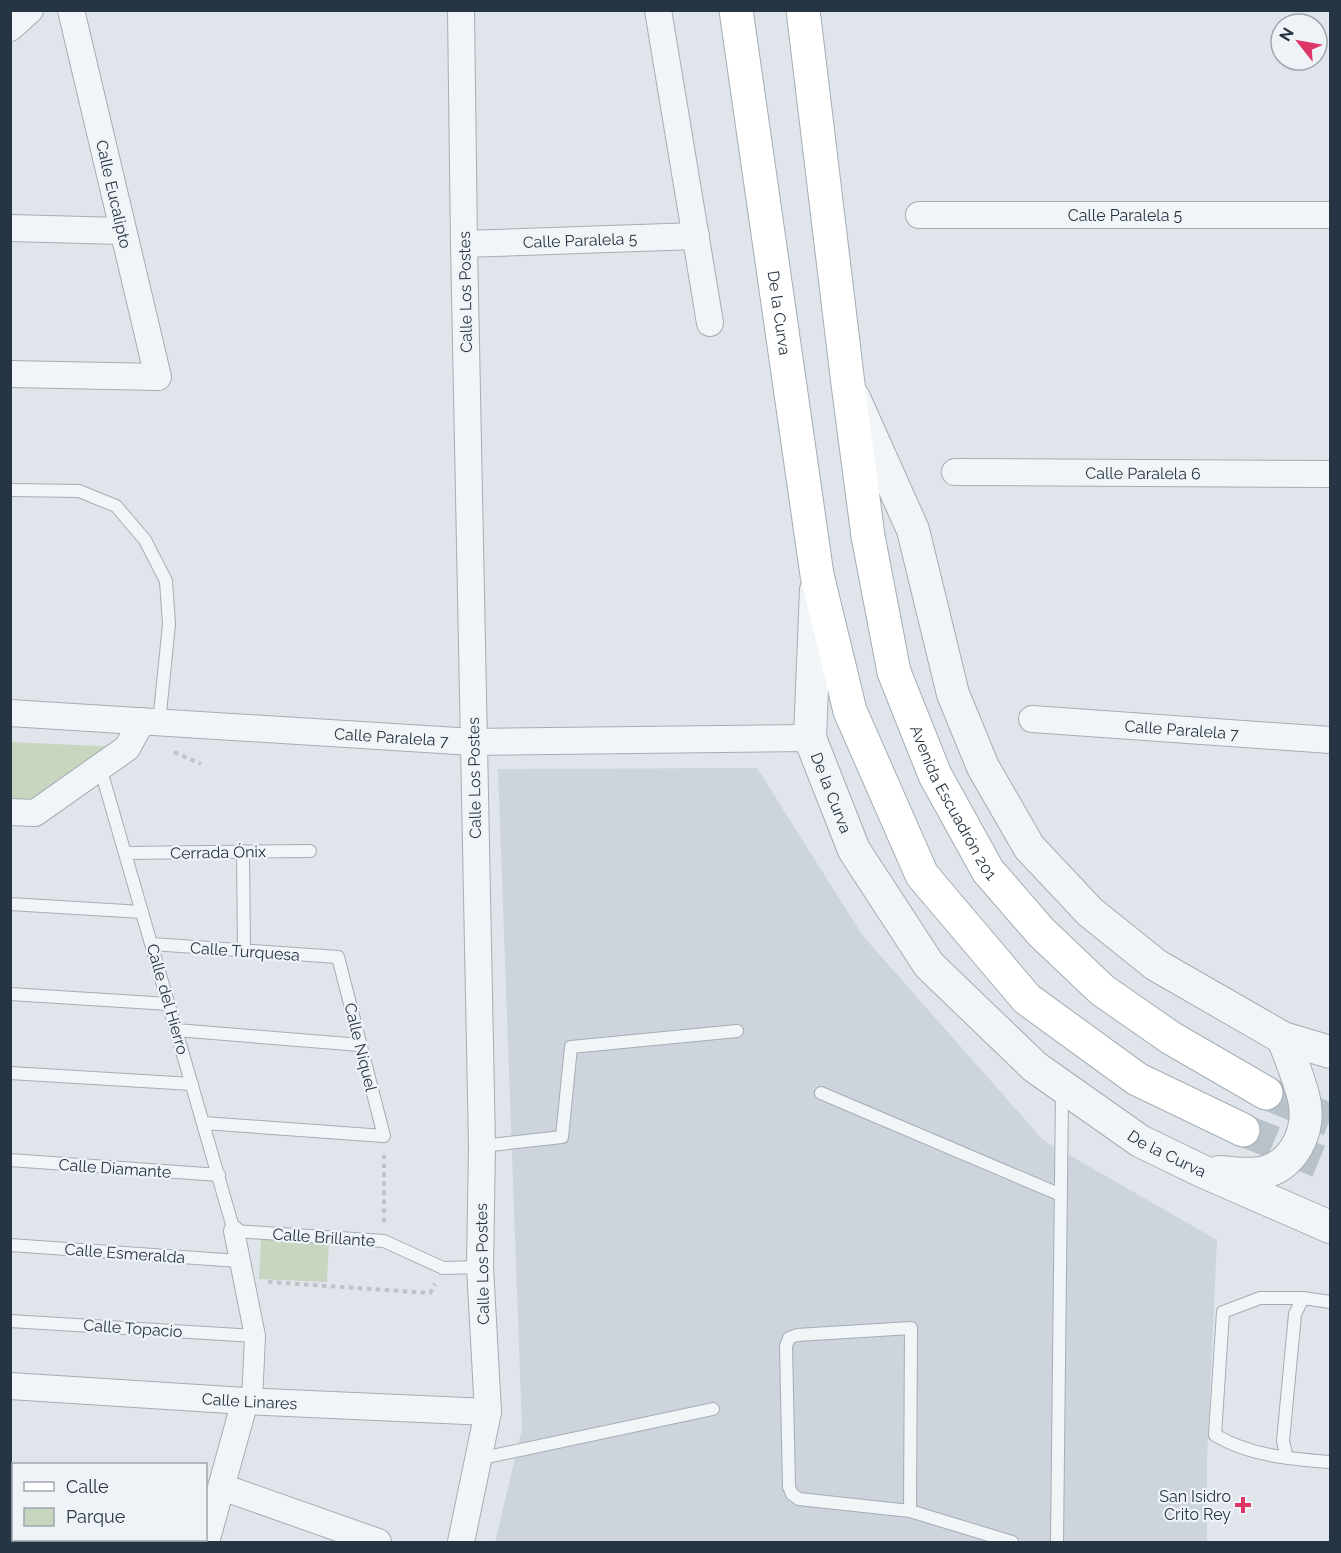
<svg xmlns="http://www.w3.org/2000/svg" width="1341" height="1553" font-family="Raleway,sans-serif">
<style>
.built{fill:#cdd4dc}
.green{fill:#c8d5bf}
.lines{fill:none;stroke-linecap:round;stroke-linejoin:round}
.secondary-tunnel{stroke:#bac2c9;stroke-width:33;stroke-dasharray:33 16;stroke-linecap:butt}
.service-casing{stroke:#a4adb5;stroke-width:14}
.pedestrian-casing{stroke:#a4adb5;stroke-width:22}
.minor-casing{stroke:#a4adb5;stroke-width:28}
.tertiary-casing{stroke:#a4adb5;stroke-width:34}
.secondary-casing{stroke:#a4adb5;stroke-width:35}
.path{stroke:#bdc3c9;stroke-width:4;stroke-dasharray:4.5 4.5;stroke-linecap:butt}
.service{stroke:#f2f5f8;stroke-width:12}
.pedestrian{stroke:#f2f5f8;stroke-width:20}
.minor{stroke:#f2f5f8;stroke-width:26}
.tertiary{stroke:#f2f5f8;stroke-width:32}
.secondary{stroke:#fff;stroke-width:33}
.poi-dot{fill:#dd3667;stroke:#eff3f7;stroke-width:2}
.labels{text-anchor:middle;stroke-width:4.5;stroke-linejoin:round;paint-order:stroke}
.street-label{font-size:16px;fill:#263543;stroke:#eff3f7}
.poi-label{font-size:16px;fill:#263543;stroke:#eff3f7;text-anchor:end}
</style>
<rect width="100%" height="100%" fill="#dfe5ea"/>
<path class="built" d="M 757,768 L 863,936 L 1043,1140 L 1217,1240 L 1207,1460 L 1207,1542 L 495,1542 L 522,1429 L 498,769 Z"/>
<path class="green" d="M 11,742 L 118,747 L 33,808 L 11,806 Z
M 261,1238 L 329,1241 L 327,1282 L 259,1279 Z"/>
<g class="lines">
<path class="secondary-tunnel" d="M 1266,1093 L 1330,1120
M 1243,1130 L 1330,1166"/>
<defs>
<path id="service" d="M 12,490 L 79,491 L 116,506 L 145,540 L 166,581 L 169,624 L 159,723
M 100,767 L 234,1231 L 384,1241 L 443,1268 L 480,1267
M 243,851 L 244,951
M 125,853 L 310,851
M 10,904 L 142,912
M 152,944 L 338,957 L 384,1136 L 204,1123
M 10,994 L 169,1004
M 176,1030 L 360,1045
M 10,1073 L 192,1084
M 821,1093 L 1061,1195
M 482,1146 L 562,1137 L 571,1047 L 737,1031
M 10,1160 L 219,1175
M 10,1245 L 239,1261
M 1330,1302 L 1303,1298 L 1260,1298 L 1223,1312 L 1215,1435 C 1250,1456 1291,1459 1330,1462
M 10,1321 L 255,1336
M 1287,1458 L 1283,1441 L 1295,1314 L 1303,1298
M 478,1459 L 713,1409
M 910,1511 L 799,1499 L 792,1494 L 789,1487 L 786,1346 L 789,1338 L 797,1335 L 911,1328 L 910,1511 L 1012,1542
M 1057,1542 L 1062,1091"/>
<path id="pedestrian" d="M 234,1231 L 255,1336 L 252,1401"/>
<g id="minor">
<path d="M 658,10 L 710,323"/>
<path d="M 10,28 L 30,10"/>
<path id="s1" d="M 919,215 L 1330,215"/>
<path d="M 10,228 L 122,231"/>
<path id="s2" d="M 464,244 L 696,236"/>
<path d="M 10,374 L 158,377 L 71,10"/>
<path id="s3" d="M 955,472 L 1330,474"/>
<path id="s4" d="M 10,713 L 473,742 L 810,738"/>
<path id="s5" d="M 1032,719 L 1330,740"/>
<path d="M 10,812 L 35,813 L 127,748 L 142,721"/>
<path id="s6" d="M 10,1386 L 245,1401 L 488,1412"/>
<path d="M 222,1487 L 378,1542"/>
<path d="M 10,1516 L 14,1517"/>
<path d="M 85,1540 L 95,1542"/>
<path d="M 206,1542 L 245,1401"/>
<path d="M 461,1542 L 488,1412 L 480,1267 L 482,1146 L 464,244 L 461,10"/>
</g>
<g id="tertiary">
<path d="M 854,398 L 913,530 L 953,694 L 983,767 L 1029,847 L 1090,912 L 1156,965 L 1283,1038 L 1330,1052"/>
<path id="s7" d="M 816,590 L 810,738 L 854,850 L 929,965 L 1035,1067 L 1140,1141 L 1204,1172 L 1330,1227"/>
<path d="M 1219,1172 C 1235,1173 1251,1176 1266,1172 C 1297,1162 1312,1126 1303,1095 C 1298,1076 1290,1057 1283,1038"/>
</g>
<g id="secondary">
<path id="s8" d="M 736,10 L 817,575 L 850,711 L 922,875 L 1027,999 L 1137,1079 L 1243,1130"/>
<path id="s9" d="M 803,10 L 848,384 L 868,536 L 894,672 L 935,775 L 988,871 L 1041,932 L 1102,990 L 1171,1038 L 1266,1093"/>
</g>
</defs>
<use href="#service" class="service-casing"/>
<use href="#pedestrian" class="pedestrian-casing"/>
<use href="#minor" class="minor-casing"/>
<use href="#tertiary" class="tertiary-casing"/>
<use href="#secondary" class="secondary-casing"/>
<path class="path" d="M 174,752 L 201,764
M 384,1222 L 384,1155
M 268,1282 L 430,1293 L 435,1284"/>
<use href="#service" class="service"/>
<use href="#pedestrian" class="pedestrian"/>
<use href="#minor" class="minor"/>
<use href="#tertiary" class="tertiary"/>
<use href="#secondary" class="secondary"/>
</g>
<path class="poi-dot" d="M1240 1496h6v6h6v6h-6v6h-6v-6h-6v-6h6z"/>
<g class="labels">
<g class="street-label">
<text transform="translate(114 194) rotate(77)" y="6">Calle Eucalipto</text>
<text dy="6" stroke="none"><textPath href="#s1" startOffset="206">Calle Paralela 5</textPath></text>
<text dy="6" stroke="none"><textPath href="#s2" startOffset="116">Calle Paralela 5</textPath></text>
<text transform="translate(465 292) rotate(-91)" y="6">Calle Los Postes</text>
<text dy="6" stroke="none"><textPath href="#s8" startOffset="306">De la Curva</textPath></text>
<text dy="6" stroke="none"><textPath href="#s3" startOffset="188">Calle Paralela 6</textPath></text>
<text dy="6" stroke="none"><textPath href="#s5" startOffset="150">Calle Paralela 7</textPath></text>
<text dy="6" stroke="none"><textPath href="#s4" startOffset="382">Calle Paralela 7</textPath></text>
<text transform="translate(474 778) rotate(-91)" y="6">Calle Los Postes</text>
<text dy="6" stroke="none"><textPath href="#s7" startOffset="207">De la Curva</textPath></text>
<text dy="6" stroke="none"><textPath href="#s9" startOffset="812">Avenida Escuadrón 201</textPath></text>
<text transform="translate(218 852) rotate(-1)" y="6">Cerrada Ónix</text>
<text transform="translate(245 951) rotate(4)" y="6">Calle Turquesa</text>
<text transform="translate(168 999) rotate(74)" y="6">Calle del Hierro</text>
<text transform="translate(361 1047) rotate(76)" y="6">Calle Níquel</text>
<text dy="6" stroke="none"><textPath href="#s7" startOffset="711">De la Curva</textPath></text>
<text transform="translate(115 1168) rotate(4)" y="6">Calle Diamante</text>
<text transform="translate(324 1237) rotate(4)" y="6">Calle Brillante</text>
<text transform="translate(125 1253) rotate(4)" y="6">Calle Esmeralda</text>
<text transform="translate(482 1264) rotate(-91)" y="6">Calle Los Postes</text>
<text transform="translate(133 1328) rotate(4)" y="6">Calle Topacio</text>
<text dy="6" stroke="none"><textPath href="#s6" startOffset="240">Calle Linares</textPath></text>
</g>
<g class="poi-label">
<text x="1231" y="1502">San Isidro<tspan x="1231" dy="18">Crito Rey</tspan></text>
</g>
</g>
<rect width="1341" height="1553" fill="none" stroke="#263543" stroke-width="24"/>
<rect x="12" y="1463" width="195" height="78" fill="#eff3f7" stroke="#9fa7af" stroke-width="1.5"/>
<rect x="24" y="1482" width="30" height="9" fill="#ffffff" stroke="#9fa7af" stroke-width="1.5"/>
<text x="66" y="1493" font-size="18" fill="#263543">Calle</text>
<rect x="24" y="1508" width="30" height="18" fill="#c8d5bf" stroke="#9fa7af" stroke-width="1.5"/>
<text x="66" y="1523" font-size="18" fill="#263543">Parque</text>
<g transform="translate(1299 42) rotate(301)"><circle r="28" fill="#eff3f7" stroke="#9fa7af" stroke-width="1.5"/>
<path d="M0-4.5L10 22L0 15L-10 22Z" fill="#dd3667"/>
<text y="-9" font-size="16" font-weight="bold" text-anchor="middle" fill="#263543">N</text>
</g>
</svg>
